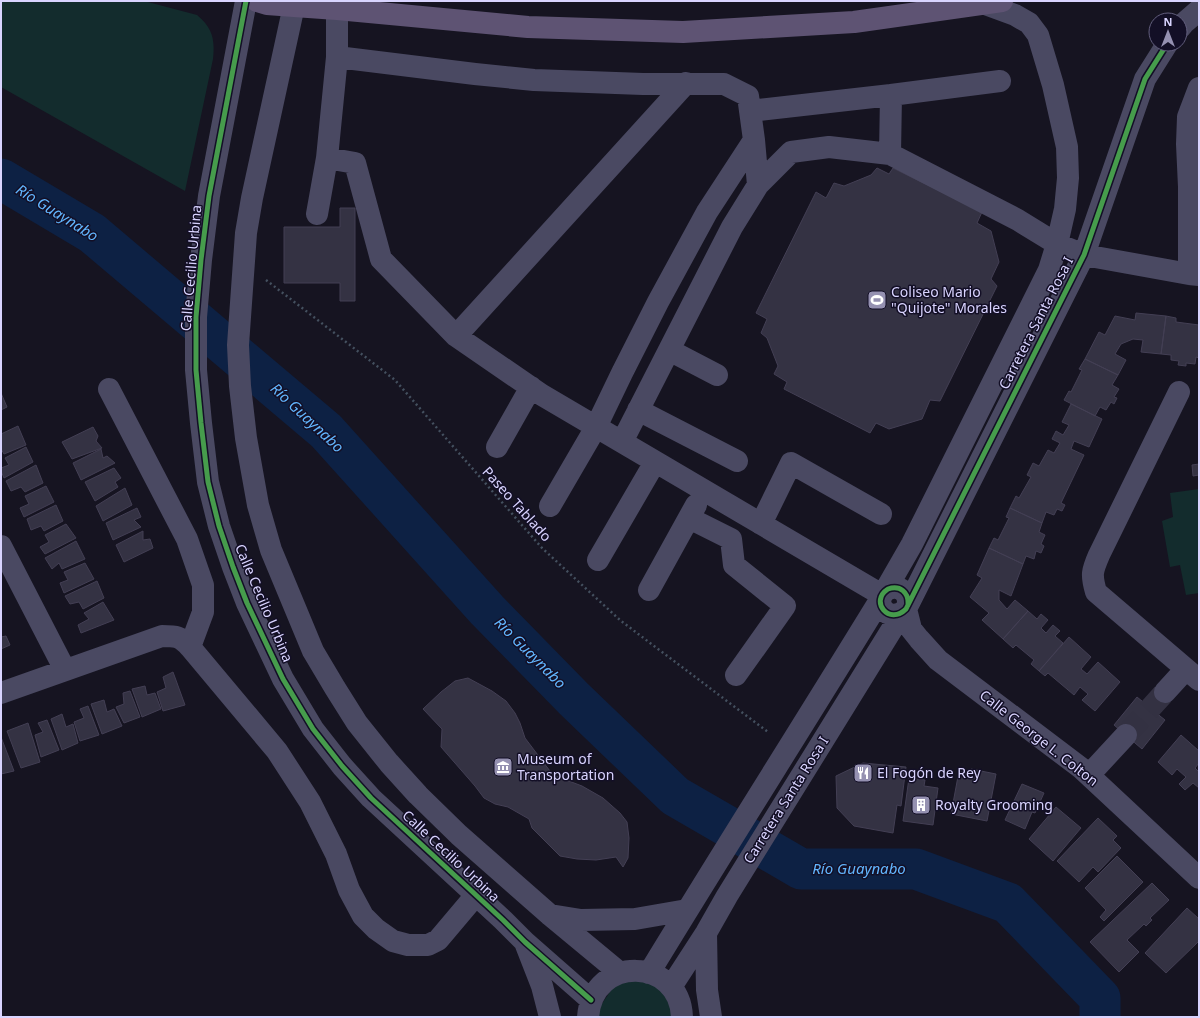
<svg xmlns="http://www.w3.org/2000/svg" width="1200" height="1018" font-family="'Noto Sans',sans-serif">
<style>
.green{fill:#132c2d}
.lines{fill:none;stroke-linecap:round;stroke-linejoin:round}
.river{stroke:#0d2144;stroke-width:41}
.building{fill:#343243;stroke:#433f54}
.minor-tunnel{stroke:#333142;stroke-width:22;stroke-dasharray:22 11;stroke-linecap:butt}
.path{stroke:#44505f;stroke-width:2.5;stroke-dasharray:2 3;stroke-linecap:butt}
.minor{stroke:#4a4962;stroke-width:22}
.major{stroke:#5e5373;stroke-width:22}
.cycleway-casing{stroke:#130f26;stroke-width:8}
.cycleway{stroke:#469c4c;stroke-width:5}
.labels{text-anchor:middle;stroke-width:3;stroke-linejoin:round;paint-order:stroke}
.street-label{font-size:14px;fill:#d9d4ff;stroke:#130f26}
.poi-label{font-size:14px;fill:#d9d4ff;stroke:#130f26;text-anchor:start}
.water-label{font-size:15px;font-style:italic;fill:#62b6ff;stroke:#130f26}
</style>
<rect width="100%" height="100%" fill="#161421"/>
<path class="green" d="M 1,1 L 144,1 L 197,15 C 213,28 215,40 213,59 L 185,191 L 1,87 Z
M 1199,489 L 1199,593 L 1186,595 L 1180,565 L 1170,567 L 1162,521 L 1173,517 L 1170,493 Z
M 618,980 L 657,982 L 677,1017 L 593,1017 Z"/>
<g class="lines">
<path class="river" d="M 1,179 L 92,233 L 326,431 L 487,610 L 574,699 L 675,796 L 801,869 L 916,869 L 1008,903 L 1100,998 L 1100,1017"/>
</g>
<path class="building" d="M 877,168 L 889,174 L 893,168 L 982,212 L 977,223 L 991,231 L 999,262 L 991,279 L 997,286 L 940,401 L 930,400 L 922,419 L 889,429 L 876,423 L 870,433 L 784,389 L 787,382 L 774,374 L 778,366 L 767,338 L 761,333 L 767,319 L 756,313 L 816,192 L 826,198 L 834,183 L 844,186 L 871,175 Z
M 340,208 L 355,208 L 355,301 L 340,301 L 340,283 L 284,283 L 284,227 L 340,227 Z
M 1136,313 L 1166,316 L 1161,354 L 1141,352 L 1143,340 L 1133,339 L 1121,344 L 1115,354 L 1126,360 L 1118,375 L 1085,359 L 1099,332 L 1105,335 L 1115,316 L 1135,320 Z
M 1166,316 L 1176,318 L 1176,322 L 1199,325 L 1199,358 L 1196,357 L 1195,364 L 1186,363 L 1186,366 L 1178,365 L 1179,361 L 1171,360 L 1171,355 L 1161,354 Z
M 1085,359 L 1118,375 L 1112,385 L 1119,389 L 1114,397 L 1117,398 L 1114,404 L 1111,402 L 1106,410 L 1100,407 L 1095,416 L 1064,400 L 1069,391 L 1071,392 L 1082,370 L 1079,369 Z
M 1,393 L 7,407 L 1,410 Z
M 1071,404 L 1102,419 L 1089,447 L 1074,441 L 1071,449 L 1084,455 L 1061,503 L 1065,505 L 1062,511 L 1057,509 L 1054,515 L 1046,512 L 1042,523 L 1010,508 L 1016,496 L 1019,498 L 1031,477 L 1027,475 L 1033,463 L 1039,466 L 1048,450 L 1054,453 L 1060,443 L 1052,439 L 1056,431 L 1063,435 L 1069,425 L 1062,422 Z
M 18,426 L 26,445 L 4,454 L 1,449 L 1,434 Z
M 93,427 L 98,436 L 96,441 L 102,448 L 72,459 L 62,442 Z
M 26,447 L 33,462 L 4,478 L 1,471 L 1,468 L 9,465 L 5,458 Z
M 101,449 L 103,458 L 107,456 L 115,463 L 81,480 L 73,463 Z
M 1199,464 L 1199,475 L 1193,476 L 1192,465 Z
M 36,465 L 43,483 L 25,492 L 21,487 L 11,491 L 6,481 Z
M 114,468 L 121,478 L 115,482 L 118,487 L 95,501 L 85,482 Z
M 46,486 L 54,502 L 24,517 L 20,508 L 29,504 L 25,496 Z
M 125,488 L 132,505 L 103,521 L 96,506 Z
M 56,505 L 63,521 L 44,531 L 41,526 L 31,530 L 27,519 Z
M 137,508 L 141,517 L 134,520 L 141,527 L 113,540 L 106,523 Z
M 1010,508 L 1042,523 L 1039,532 L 1045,535 L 1041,544 L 1044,546 L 1041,553 L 1036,551 L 1034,559 L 1026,556 L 1023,564 L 989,548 L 994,538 L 998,540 L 1009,518 L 1006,517 Z
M 66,524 L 76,538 L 45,554 L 40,547 L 49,542 L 45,535 Z
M 143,531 L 143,540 L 150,539 L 153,548 L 124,562 L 116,545 Z
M 76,541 L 85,559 L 62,569 L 59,563 L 52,569 L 45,558 Z
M 989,548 L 1023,564 L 1011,596 L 999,590 L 999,600 L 1007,609 L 1015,600 L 1028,611 L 1003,639 L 982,620 L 989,613 L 970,597 L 982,578 L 977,575 Z
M 85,563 L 94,579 L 64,593 L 60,583 L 68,580 L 64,572 Z
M 97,581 L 104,598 L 83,609 L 79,602 L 70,604 L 65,596 Z
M 103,602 L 114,620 L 81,633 L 78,625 L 89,619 L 84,613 Z
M 1028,611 L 1037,619 L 1041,614 L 1048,620 L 1041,628 L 1046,633 L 1053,625 L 1060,631 L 1055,636 L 1063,643 L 1039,671 L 1031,664 L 1034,660 L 1016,645 L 1013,648 L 1003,639 Z
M 6,636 L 10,645 L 1,649 L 1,637 Z
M 1069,637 L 1091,657 L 1081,669 L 1087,674 L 1098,662 L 1120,682 L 1095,711 L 1082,700 L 1088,694 L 1080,687 L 1074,695 L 1048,673 L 1045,676 L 1039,671 Z
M 173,672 L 185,705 L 163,711 L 157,692 L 166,688 L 163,677 Z
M 468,678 L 492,691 L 506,701 L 515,713 L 520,723 L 525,738 L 553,775 L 582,786 L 603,798 L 620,813 L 627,822 L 629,838 L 628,858 L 623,867 L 616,857 L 596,860 L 577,859 L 560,856 L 532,828 L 529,819 L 508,807 L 495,804 L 484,798 L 475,786 L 441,747 L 442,729 L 423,709 L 441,692 L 455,681 Z
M 145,686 L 147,695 L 155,693 L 161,709 L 142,717 L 132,689 Z
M 1162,689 L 1169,695 L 1155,712 L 1165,720 L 1142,749 L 1114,725 L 1137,697 L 1148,706 Z
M 130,691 L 140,717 L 124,723 L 116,707 L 124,704 L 123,693 Z
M 104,700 L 107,712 L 114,709 L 122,726 L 102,734 L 91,704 Z
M 88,706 L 99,735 L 80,741 L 74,722 L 84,718 L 80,709 Z
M 62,714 L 66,727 L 73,724 L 78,743 L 62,750 L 51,719 Z
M 47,720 L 59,750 L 41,757 L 35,735 L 43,732 L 38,723 Z
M 28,723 L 40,762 L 21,768 L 7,731 Z
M 1181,735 L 1199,751 L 1199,763 L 1195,768 L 1199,772 L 1199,788 L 1193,783 L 1185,790 L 1179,784 L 1186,777 L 1177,769 L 1172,775 L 1158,762 Z
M 1,737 L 14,771 L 1,774 Z
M 863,763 L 906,767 L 901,806 L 897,805 L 893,833 L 854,826 L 837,808 L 836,776 Z
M 971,769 L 996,774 L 987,821 L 951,814 L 959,771 L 970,773 Z
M 909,778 L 925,780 L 924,786 L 938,788 L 933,825 L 903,821 Z
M 1022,784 L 1044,793 L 1035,813 L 1032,812 L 1025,829 L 1005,820 Z
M 1056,807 L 1081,828 L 1053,861 L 1029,839 Z
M 1098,818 L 1117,836 L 1113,840 L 1121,848 L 1098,872 L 1093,867 L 1079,882 L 1057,861 Z
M 1117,856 L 1143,882 L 1104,921 L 1100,917 L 1106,910 L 1085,888 Z
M 1152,883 L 1169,900 L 1150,918 L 1152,920 L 1146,926 L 1144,924 L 1127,940 L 1139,952 L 1119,972 L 1090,942 Z
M 1187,908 L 1199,919 L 1199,943 L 1198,942 L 1166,973 L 1145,953 Z"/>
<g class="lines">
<path class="minor-tunnel" d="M 1126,735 L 1165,692"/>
<path class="path" d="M 266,280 L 395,380 L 542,548 L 621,621 L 768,732"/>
<path class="minor" d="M 246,1 L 209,196 L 201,260 L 196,317 L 196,370 L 201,423 L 208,482 L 219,526 L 233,567 L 247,603 L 283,679 L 313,729 L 342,766 L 371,798 L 503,920 L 525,942 L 591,1000
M 295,1 L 252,198 L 246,233 L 238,345 L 240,386 L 246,438 L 258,505 L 271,550 L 313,651 L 335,688 L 357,723 L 389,763 L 418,795 L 459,835 L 550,915 L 620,973
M 337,9 L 337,57 L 475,74 L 534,80 L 643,84 L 724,84 L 748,96 L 754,140 L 758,185
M 1180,28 L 1184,23 L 1199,10
M 337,57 L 327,158 L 355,163 L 381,259 L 456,336 L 542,395 L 882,595
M 750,111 L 891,95
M 890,154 L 891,95 L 1000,81
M 317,214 L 327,158
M 1189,274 L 1189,187 L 1187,144 L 1188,117 L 1199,88
M 456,336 L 686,83
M 669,350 L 717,375
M 109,389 L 187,539 L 203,585 L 203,612 L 190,647
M 1179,392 L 1099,555 C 1092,571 1091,575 1096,592 L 1199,680
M 638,410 L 737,461
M 622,442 L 732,227 L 758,185 L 791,152 L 829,147 L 890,154 L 1018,220 L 1057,244 L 1084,255 L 1189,274 L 1199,275
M 497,447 L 531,387
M 550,506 L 596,427 L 622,373 L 658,302 L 707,212 L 754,140
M 689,518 L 731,539 L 734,565 L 785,606 L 736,675
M 761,524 L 791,463 L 881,514
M 1,546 L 65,670
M 598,560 L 655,462
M 649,590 L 696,505
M 885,591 L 912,544 L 1049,270 L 1057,244 L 1065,209 L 1068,178 L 1067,147 L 1053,85 L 1038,35 L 1029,23 L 1015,15 L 985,4
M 908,605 C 909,592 900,585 888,589 C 869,601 889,626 906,609 L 1084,255 L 1145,79 L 1167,44
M 906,609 L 911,629 L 919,639 L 938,660 L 1081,768 L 1199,878
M 1165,692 L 1186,669
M 1,693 L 162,636 C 176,636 180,636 190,647 L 277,751 L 310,802 L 336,854 L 349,890 L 363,916 L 376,929 L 393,941 L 408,945 L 428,945 L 438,940 L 476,895
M 1089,775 L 1126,735
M 550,915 L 581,920 L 635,919 L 687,910
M 706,933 L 707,990 L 711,1017
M 526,945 L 542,986 L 550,1017
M 649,973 C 725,848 804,724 880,600
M 671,987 L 706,933 L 727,896 L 902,613
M 588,1017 C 593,954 680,957 682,1017"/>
<path class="major" d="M 257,1 L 267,4 L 294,6 L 337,9 L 528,27 L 683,32 L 854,22 L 1002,1"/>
<defs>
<path id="cycleway" d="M 246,1 L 209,196 L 201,260 L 196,317 L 196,370 L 201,423 L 208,482 L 219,526 L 233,567 L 247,603 L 283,679 L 313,729 L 342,766 L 371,798 L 503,920 L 525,942 L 591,1000
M 908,605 C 909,592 900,585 888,589 C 869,601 889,626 906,609 L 1084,255 L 1145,79 L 1167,44"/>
</defs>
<use href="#cycleway" class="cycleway-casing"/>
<use href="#cycleway" class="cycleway"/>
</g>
<defs>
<symbol id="stadium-square" viewBox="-11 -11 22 22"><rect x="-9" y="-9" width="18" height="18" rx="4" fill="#9591b1" stroke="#130f26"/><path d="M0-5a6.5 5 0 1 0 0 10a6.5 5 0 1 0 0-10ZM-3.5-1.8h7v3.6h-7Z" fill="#fff"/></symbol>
<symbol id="museum-square" viewBox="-11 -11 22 22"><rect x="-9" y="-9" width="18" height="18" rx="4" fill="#9591b1" stroke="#130f26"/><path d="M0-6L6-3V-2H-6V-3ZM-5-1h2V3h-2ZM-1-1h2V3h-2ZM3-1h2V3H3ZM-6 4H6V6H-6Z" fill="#fff"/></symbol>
<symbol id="restaurant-square" viewBox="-11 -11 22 22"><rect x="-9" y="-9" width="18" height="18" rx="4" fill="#9591b1" stroke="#130f26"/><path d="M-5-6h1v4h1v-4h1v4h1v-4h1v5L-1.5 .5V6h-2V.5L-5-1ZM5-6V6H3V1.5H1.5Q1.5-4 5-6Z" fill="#fff"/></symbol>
<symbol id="building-square" viewBox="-11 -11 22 22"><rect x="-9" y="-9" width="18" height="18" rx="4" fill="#9591b1" stroke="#130f26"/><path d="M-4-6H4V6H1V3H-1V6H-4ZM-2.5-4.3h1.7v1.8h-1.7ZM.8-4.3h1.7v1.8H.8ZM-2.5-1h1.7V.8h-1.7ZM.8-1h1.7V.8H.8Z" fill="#fff"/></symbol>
</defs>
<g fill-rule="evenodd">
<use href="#stadium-square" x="866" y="289" width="22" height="22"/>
<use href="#museum-square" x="492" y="756" width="22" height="22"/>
<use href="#restaurant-square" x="852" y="762" width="22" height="22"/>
<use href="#building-square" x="910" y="794" width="22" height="22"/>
</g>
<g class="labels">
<g class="street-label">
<text transform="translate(191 268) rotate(-85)" y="5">Calle Cecilio Urbina</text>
<text transform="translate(1036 323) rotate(-63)" y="5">Carretera Santa Rosa I</text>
<text transform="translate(517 504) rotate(48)" y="5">Paseo Tablado</text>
<text transform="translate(264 603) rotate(67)" y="5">Calle Cecilio Urbina</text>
<text transform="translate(1039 738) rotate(38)" y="5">Calle George L. Colton</text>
<text transform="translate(786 800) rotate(-58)" y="5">Carretera Santa Rosa I</text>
<text transform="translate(451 856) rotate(43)" y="5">Calle Cecilio Urbina</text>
</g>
<g class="poi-label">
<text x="891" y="297">Coliseo Mario<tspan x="891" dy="16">"Quijote" Morales</tspan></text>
<text x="517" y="764">Museum of<tspan x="517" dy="16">Transportation</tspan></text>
<text x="877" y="778">El Fogón de Rey</text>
<text x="935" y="810">Royalty Grooming</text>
</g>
<g class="water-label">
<text transform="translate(57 213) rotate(32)" y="5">Río Guaynabo</text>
<text transform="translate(307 418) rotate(43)" y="5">Río Guaynabo</text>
<text transform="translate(530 653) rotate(45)" y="5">Río Guaynabo</text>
<text x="859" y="874">Río Guaynabo</text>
</g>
</g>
<rect width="1200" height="1018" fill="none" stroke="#d9d4ff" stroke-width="4"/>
<g transform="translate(1168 32)"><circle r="19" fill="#130f26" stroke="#625e7d"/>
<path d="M0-3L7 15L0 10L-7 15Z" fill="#9591b1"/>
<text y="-6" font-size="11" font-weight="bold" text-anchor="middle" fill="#d9d4ff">N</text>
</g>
</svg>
